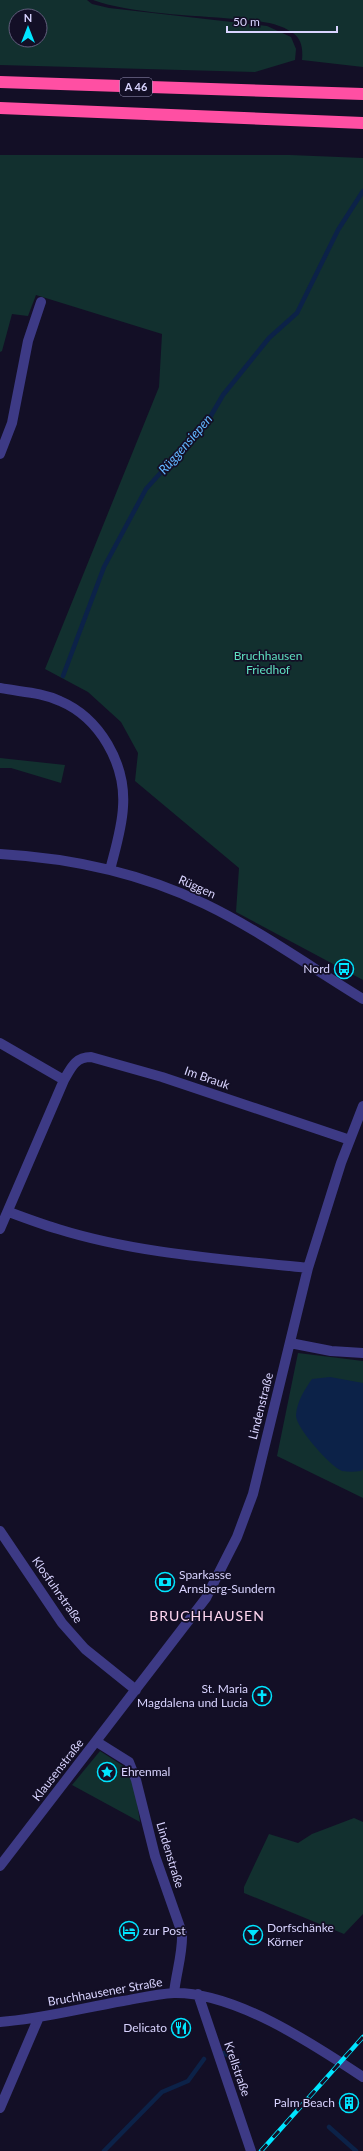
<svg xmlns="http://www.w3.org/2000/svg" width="363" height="2151" font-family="Lato,sans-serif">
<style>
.green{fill:#12302f;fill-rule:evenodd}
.water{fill:#0c2248}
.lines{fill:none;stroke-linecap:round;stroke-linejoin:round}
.stream{stroke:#0c2248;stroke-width:4.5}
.minor{stroke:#3d3a85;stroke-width:10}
.highway{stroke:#ff4fa3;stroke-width:12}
.rail-casing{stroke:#00e5ff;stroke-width:4.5}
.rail{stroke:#130f26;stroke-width:3;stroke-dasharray:9;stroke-linecap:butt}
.labels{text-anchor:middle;stroke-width:3.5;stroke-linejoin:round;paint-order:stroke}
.shield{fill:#130f26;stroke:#9e99be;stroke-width:1}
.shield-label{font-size:11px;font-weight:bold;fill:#d9d4ff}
.park-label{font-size:12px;fill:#5fe0c0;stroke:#130f26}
.street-label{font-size:12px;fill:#d9d4ff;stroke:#130f26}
.poi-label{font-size:12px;fill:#d9d4ff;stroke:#130f26;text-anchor:end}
.water-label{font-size:13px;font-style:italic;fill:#62b6ff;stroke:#130f26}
.quarter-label{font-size:14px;letter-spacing:1px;fill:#ffd6f0;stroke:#130f26}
</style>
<rect width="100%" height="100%" fill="#130f26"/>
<path class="green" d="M 0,0 L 87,0 L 92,4 L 109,8 L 267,26 L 291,37 L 296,49 L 295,60 L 255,72 L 0,65 ZM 16,16 L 40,16 L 40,40 L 16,40 Z
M 93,0 L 363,0 L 363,67 L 302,60 C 303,50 302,39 293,33 C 276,21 254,21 234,19 C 192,15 132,14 93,0 Z
M 0,155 L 290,155 L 363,158 L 363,980 L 236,912 L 239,868 L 135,781 L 138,753 L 121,722 L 88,692 L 45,669 L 159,387 L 162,334 L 36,295 L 28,316 L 12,314 L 2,351 L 0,352 Z
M 0,758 L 65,765 L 61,783 L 11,768 L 0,768 Z
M 298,1353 L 363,1361 L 363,1498 L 277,1456 Z
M 100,1751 L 128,1769 L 133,1777 L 140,1822 L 72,1785 Z
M 354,1818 L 363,1822 L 363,1914 L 344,1934 L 244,1893 L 244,1887 L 269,1834 L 298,1843 L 312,1834 Z"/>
<path class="water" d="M 330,1377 L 363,1383 L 363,1469 L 361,1471 C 355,1472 348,1472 342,1471 C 331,1467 295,1427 296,1415 C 297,1401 305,1389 312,1379 Z"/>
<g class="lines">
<path class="stream" d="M 63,676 L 104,567 L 146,489 L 209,419 L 223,395 L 269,338 L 297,313 L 338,230 L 363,191
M 224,2053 L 239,2063
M 329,2127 L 356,2151
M 104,2151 L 162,2092 L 188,2081 L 204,2059"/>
<path class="minor" d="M 0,454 L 12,423 L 28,341 L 41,302
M 0,688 C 20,692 41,692 60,701 C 100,718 126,764 123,807 C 122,828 115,850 110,870
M 0,854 C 70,858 141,873 205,904 C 259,930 312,968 363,999
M 0,1043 L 64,1080
M 9,1212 C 25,1218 41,1224 58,1229 C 138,1254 225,1259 308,1268
M 0,1229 L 64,1080 C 71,1068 75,1057 91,1057 L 162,1077 L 350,1140
M 290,1343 L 331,1351 L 363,1353
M 0,1531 L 62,1623 L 85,1649 L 136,1690
M 97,1742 L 129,1762 L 136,1780 L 155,1856 L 182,1933 C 183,1953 176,1973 174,1993
M 0,1866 L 206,1598 L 237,1537 L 253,1494 L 308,1268 L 341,1163 L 363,1106
M 198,1994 L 251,2151
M 0,2022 C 41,2019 82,2008 123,2001 C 140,1998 157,1994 174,1993 C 235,1992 313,2044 363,2077
M 0,2108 L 39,2017"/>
<path class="highway" d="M 0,82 L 363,94
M 0,108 L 363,123"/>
<defs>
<path id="rail" d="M 261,2151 L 363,2037"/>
</defs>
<use href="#rail" class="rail-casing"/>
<use href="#rail" class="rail"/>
</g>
<defs>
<symbol id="bus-ring" viewBox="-11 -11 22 22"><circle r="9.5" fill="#130f26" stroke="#00e5ff" stroke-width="1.5"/><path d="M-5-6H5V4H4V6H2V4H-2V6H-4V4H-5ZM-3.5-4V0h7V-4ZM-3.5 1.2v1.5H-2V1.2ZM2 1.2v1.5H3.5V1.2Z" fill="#00e5ff"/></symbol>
<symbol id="bank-ring" viewBox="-11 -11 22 22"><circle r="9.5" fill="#130f26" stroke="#00e5ff" stroke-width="1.5"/><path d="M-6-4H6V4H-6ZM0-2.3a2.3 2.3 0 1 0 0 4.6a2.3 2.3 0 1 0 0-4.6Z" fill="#00e5ff"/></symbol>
<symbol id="church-ring" viewBox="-11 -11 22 22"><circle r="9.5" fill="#130f26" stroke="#00e5ff" stroke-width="1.5"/><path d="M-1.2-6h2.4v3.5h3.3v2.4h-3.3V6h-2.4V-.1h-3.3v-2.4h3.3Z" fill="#00e5ff"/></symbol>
<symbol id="sight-ring" viewBox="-11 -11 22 22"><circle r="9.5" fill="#130f26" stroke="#00e5ff" stroke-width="1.5"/><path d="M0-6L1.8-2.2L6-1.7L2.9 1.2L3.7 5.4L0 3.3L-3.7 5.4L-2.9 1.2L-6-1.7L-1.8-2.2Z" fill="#00e5ff"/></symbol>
<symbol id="hotel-ring" viewBox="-11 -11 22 22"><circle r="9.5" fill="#130f26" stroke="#00e5ff" stroke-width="1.5"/><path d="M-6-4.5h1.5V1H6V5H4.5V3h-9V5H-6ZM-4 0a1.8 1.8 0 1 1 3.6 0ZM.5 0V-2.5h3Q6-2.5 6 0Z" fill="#00e5ff"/></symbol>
<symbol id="bar-ring" viewBox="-11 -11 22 22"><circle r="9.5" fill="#130f26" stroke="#00e5ff" stroke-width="1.5"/><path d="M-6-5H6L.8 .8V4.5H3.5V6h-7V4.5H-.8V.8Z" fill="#00e5ff"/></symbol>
<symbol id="restaurant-ring" viewBox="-11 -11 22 22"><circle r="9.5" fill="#130f26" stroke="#00e5ff" stroke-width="1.5"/><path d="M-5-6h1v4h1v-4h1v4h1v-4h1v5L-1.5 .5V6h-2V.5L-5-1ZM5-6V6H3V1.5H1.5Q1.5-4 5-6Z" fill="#00e5ff"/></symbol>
<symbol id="building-ring" viewBox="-11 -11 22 22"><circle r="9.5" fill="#130f26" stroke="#00e5ff" stroke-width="1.5"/><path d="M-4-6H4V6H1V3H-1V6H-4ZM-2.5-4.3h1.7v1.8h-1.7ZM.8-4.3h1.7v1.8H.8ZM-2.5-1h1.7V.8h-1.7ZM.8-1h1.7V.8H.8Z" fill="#00e5ff"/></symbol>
</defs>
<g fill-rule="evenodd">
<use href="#bus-ring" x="333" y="958" width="22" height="22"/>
<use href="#bank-ring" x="154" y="1571" width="22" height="22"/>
<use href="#church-ring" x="251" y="1685" width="22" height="22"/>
<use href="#sight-ring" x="96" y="1761" width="22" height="22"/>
<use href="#hotel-ring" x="118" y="1920" width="22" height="22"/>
<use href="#bar-ring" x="242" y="1924" width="22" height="22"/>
<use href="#restaurant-ring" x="170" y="2017" width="22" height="22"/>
<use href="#building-ring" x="338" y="2092" width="22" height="22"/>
</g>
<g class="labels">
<rect class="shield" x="120" y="78" width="32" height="18" rx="3"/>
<g class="shield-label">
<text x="136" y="91">A 46</text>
</g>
<g class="park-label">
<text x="268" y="660">Bruchhausen<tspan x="268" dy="14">Friedhof</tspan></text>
</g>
<g class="street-label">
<text transform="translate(197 887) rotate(24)" y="4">Rüggen</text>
<text transform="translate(207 1078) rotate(19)" y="4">Im Brauk</text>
<text transform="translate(261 1406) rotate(-76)" y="4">Lindenstraße</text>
<text transform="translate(57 1590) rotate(55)" y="4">Klosfuhrstraße</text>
<text transform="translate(58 1770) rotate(-52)" y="4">Klausenstraße</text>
<text transform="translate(170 1855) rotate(73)" y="4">Lindenstraße</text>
<text transform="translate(105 1992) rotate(-10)" y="4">Bruchhausener Straße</text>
<text transform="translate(237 2069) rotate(71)" y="4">Krellstraße</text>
</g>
<g class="poi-label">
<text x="330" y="973">Nord</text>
<text x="179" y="1579" text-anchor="start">Sparkasse<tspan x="179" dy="14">Arnsberg-Sundern</tspan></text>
<text x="248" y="1693">St. Maria<tspan x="248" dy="14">Magdalena und Lucia</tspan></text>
<text x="121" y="1776" text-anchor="start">Ehrenmal</text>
<text x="267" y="1932" text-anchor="start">Dorfschänke<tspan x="267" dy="14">Körner</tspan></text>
<text x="143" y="1935" text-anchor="start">zur Post</text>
<text x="167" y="2032">Delicato</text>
<text x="335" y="2107">Palm Beach</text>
</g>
<g class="water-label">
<text transform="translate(185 444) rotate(-49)" y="5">Rüggensiepen</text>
</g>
<g class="quarter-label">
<text x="207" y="1621">BRUCHHAUSEN</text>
</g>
</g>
<g transform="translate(28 28)"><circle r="19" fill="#130f26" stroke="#625e7d"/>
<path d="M0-3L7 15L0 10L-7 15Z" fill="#00e5ff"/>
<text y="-6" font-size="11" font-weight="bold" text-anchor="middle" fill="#d9d4ff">N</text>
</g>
<path d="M227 26v6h110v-6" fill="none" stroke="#d9d4ff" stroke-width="2"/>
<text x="233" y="26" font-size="12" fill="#d9d4ff" stroke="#130f26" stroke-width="3" paint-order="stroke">50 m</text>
</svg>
